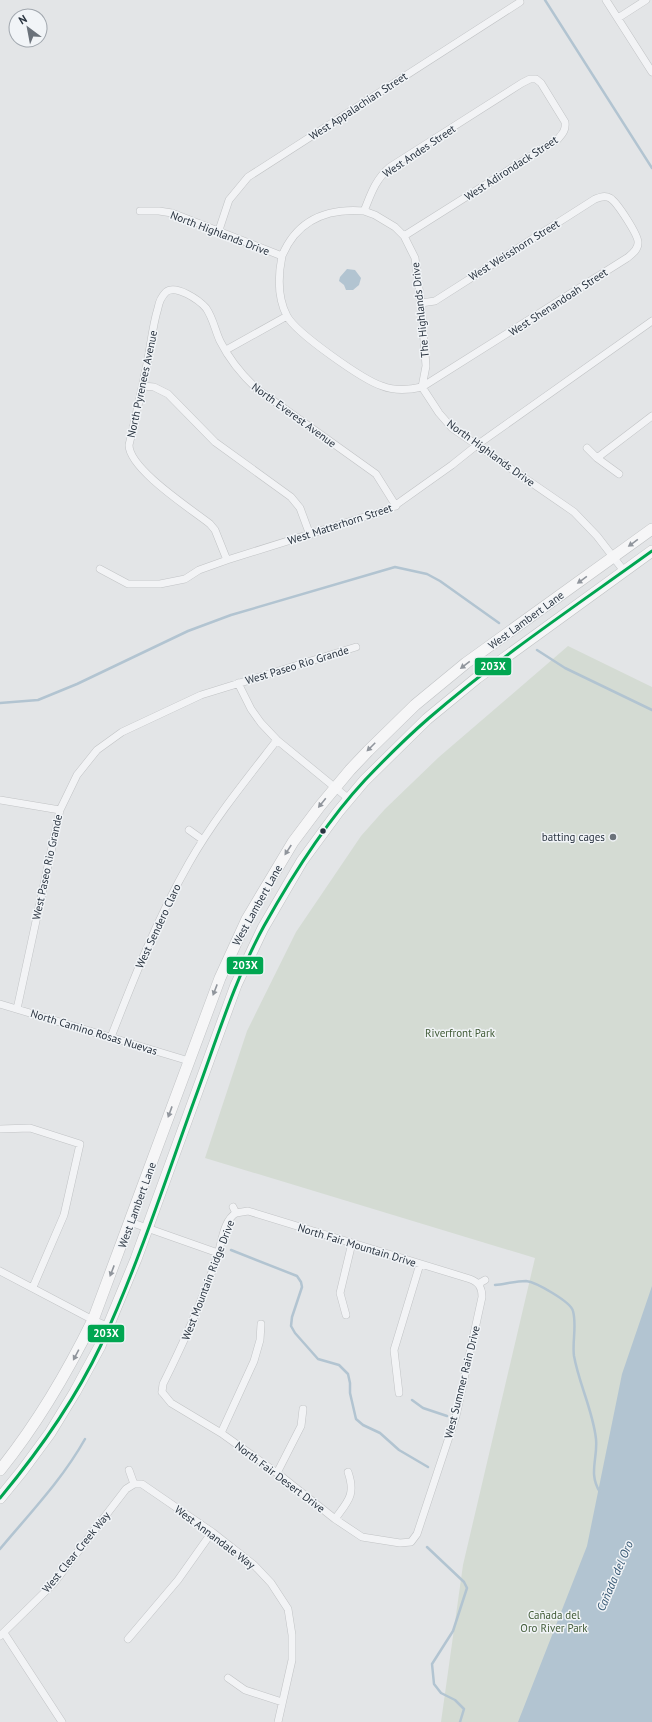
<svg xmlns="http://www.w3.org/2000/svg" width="652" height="1722" font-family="'PT Sans',sans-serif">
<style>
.green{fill:#d4dbd3}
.water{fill:#b2c4d1}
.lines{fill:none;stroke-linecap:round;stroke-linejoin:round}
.stream{stroke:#b2c4d1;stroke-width:2.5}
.street-casing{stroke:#c1c3c5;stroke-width:8}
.secondary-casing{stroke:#c1c3c5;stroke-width:12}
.street{stroke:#f2f3f5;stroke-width:7}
.secondary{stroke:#f6f6f7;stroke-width:11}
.bus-1-casing{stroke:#f1f4f7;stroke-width:6}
.bus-1{stroke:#00a651;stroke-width:3}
.oneway{fill:#90959c}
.bus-dot{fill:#2a3440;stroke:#f1f4f7;stroke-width:1.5}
.poi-dot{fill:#6b727a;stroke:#f1f4f7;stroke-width:1.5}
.labels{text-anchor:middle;stroke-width:3;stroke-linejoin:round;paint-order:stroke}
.street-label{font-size:11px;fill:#2a3440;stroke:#f1f4f7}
.poi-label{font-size:11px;fill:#2a3440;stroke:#f1f4f7;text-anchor:end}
.park-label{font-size:11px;fill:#425c38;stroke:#f1f4f7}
.water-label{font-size:12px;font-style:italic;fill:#355773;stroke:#f1f4f7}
.line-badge{stroke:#f1f4f7;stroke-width:1.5}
.badge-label{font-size:11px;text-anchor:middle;font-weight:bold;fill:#fff}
</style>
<rect width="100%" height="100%" fill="#e3e5e7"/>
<path class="green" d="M 568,646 L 652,687 L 652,1722 L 441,1722 L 463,1565 L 535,1258 L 205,1158 L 247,1031 L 296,932 L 361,836 L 385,809 L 439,757 Z"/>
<path class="water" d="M 347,269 L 355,270 L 361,278 L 359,285 L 353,290 L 346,290 L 344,285 L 339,281 L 340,277 Z
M 652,1286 L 652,1722 L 518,1722 L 587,1546 L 622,1374 Z"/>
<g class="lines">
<path class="stream" d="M 545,0 L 652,168
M 537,650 L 565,668 L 652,710
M 0,703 L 38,700 L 77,684 L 188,631 L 231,615 L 395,567 L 427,574 L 440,581 L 499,623
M 231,1250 L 297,1276 L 301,1282 L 302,1287 L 292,1317 L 291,1326 L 295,1333 L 318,1359 L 339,1365 L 348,1374 L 350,1383 L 350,1393 L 356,1419 L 363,1425 L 380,1433 L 399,1450 L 428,1467
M 495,1285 C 505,1284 516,1281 526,1281 C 536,1282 571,1302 573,1311 C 577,1326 572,1342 574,1356 C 579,1384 593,1411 596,1439 C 598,1458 588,1474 600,1492
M 412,1400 L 423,1408 L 447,1416
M 427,1547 L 464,1582 L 467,1588 L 453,1631 L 432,1664 L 434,1684 L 441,1693 L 455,1700 L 464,1709 L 460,1722
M 0,1549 C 30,1513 62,1480 85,1439"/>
<defs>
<path id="street" d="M 606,0 L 652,72
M 618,18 L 646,0
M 140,211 L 159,211 L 172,213 L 282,256 C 278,276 277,297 287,316 C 296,333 363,380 382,386 C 395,391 409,390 422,387 L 439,413 L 452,428 L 574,512 L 597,536 L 624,571
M 364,211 L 375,215 L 395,227 L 404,236 L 415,258 L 421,303 L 426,366 L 422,387
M 219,230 L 229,200 L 248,177 L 520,2
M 282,256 C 297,220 326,208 364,211 C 371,194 375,180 390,167 L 522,83 L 530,79 L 536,79 L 541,83 L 565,122 C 566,130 563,133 558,139 L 404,236
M 421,303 L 435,301 L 595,199 C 600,197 605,195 610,198 C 617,202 639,236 638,243 C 638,250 632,254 627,258 L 422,387
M 226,350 L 287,316
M 143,386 L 154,387 L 168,394 L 215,442 L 291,497 L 300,508 L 310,535
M 587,448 L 597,458 L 652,416
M 597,458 L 619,474
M 227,560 L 215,530 L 210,524 C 191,509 129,469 129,445 C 136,416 142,388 148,359 C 151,342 153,324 158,308 C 159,302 162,296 166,292 C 176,284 199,300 206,308 C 213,318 215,330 220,341 C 229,359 242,375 257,389 L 376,474 L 396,506
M 100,569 L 128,584 L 160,584 L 185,579 L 199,570 L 227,560 L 390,509 L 452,465 L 477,445 L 652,321
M 238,683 L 251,709 L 261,723 L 277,740 L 349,799
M 0,800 L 60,810
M 189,830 L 203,840
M 0,1004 L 189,1061
M 17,1009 L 60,810 L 77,775 L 97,750 L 122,732 L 201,695 L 356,647
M 111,1037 C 134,978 157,919 189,863 C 214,819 246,780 277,740
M 0,1129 L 30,1128 L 80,1144 L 64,1215 L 33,1287
M 130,1222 L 218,1253
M 0,1271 L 93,1320 L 109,1327
M 478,1284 L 485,1280
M 346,1315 L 340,1293 L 352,1243
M 162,1392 L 171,1403 L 221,1433 L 277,1473 L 335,1519 L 362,1537 L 400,1543 L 411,1542 L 417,1534 L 456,1416 L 482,1297 C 482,1288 479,1282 470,1279 L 248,1211 L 236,1213 L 233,1207
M 162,1392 L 163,1384 C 184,1342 203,1300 218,1254 C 222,1241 224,1220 236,1213
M 399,1393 L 394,1350 L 420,1264
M 221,1433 L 254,1361 L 260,1340 L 261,1324
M 129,1470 L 134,1484
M 277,1473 L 301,1426 L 303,1409
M 335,1519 C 348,1501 356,1495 348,1472
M 4,1633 L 62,1722
M 0,1636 L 53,1584 L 126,1489 L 134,1484 L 142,1484 L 212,1532 L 254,1565 L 271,1583 L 288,1609 L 292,1635 L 292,1660 L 278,1722
M 128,1639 L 178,1580 L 212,1532
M 228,1678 L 245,1690 L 282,1702"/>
<path id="secondary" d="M 0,1470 C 37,1424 67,1373 93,1320 L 220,978 L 247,919 L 293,842 L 320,806 L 350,770 L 368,751 L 415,705 L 466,663 L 652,529
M 0,1498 L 22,1471 L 50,1433 L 75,1392 L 100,1346 L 136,1259 L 236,985 L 263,928 L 302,861 L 338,812 L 364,781 L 427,719 L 477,678 L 652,551"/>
</defs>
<use href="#street" class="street-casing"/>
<use href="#secondary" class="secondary-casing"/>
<use href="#street" class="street"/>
<use href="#secondary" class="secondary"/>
<defs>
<path id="bus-1" d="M 0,1498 C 39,1451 75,1400 101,1345 C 139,1263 167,1175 198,1090 C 218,1035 236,977 264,926 C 293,874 325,823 365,780 C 385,759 407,737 429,718 C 499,657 577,605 652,551"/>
</defs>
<use href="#bus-1" class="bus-1-casing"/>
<use href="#bus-1" class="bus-1"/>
</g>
<defs><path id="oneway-solid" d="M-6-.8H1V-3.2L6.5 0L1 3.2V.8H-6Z"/></defs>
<g class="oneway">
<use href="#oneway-solid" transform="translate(633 543) rotate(144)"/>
<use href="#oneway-solid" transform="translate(582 580) rotate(144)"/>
<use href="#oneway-solid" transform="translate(465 665) rotate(143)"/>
<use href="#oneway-solid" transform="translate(371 747) rotate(135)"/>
<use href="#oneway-solid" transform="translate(322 803) rotate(129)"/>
<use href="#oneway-solid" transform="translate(288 850) rotate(123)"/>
<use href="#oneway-solid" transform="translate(215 990) rotate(111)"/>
<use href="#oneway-solid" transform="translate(170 1112) rotate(110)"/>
<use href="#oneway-solid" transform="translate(112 1271) rotate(111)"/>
<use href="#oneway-solid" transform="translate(76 1355) rotate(118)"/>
</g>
<circle class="bus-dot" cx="323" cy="831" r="3.5"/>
<circle class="poi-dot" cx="613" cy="837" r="4"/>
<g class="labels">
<g class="street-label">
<text transform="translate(358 106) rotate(-33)" y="4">West Appalachian Street</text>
<text transform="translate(419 151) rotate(-34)" y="4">West Andes Street</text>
<text transform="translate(511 168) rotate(-33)" y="4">West Adirondack Street</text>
<text transform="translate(220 233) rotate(21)" y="4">North Highlands Drive</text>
<text transform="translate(514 250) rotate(-32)" y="4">West Weisshorn Street</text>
<text transform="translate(558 302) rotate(-33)" y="4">West Shenandoah Street</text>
<text transform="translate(420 310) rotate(-96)" y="4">The Highlands Drive</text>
<text transform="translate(142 384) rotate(-78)" y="4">North Pyrenees Avenue</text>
<text transform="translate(294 415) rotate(36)" y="4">North Everest Avenue</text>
<text transform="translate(491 453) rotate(36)" y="4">North Highlands Drive</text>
<text transform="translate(340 524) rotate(-18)" y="4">West Matterhorn Street</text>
<text transform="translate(526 620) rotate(-36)" y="4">West Lambert Lane</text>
<text transform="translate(297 665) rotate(-17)" y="4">West Paseo Rio Grande</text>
<text transform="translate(47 867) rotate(-78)" y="4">West Paseo Rio Grande</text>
<text transform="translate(257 905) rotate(-61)" y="4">West Lambert Lane</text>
<text transform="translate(158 926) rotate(-65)" y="4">West Sendero Claro</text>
<text transform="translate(94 1032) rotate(17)" y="4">North Camino Rosas Nuevas</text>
<text transform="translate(137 1205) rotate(-70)" y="4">West Lambert Lane</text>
<text transform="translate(357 1245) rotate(17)" y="4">North Fair Mountain Drive</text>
<text transform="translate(208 1280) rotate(-69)" y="4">West Mountain Ridge Drive</text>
<text transform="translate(462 1382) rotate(-76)" y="4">West Summer Rain Drive</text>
<text transform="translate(280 1477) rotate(37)" y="4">North Fair Desert Drive</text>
<text transform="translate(215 1537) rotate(37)" y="4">West Annandale Way</text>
<text transform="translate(76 1552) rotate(-51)" y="4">West Clear Creek Way</text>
</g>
<g class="poi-label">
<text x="605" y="841">batting cages</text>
</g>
<g class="park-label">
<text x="460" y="1037">Riverfront Park</text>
<text x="554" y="1619">Cañada del<tspan x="554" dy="13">Oro River Park</tspan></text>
</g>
<g class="water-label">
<text transform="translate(615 1576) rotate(-67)" y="4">Cañada del Oro</text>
</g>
</g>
<g class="line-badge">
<rect x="474" y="657" width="38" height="19" rx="4" fill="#00a651"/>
<rect x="226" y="956" width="38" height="19" rx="4" fill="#00a651"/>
<rect x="87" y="1324" width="38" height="19" rx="4" fill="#00a651"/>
</g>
<g class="badge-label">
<text x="493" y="670">203X</text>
<text x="245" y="969">203X</text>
<text x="106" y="1337">203X</text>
</g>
<g transform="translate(28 28) rotate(328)"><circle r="19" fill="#f1f4f7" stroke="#a1a7ae"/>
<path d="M0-3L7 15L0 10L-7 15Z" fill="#6b727a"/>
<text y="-6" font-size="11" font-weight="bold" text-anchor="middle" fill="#2a3440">N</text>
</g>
</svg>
